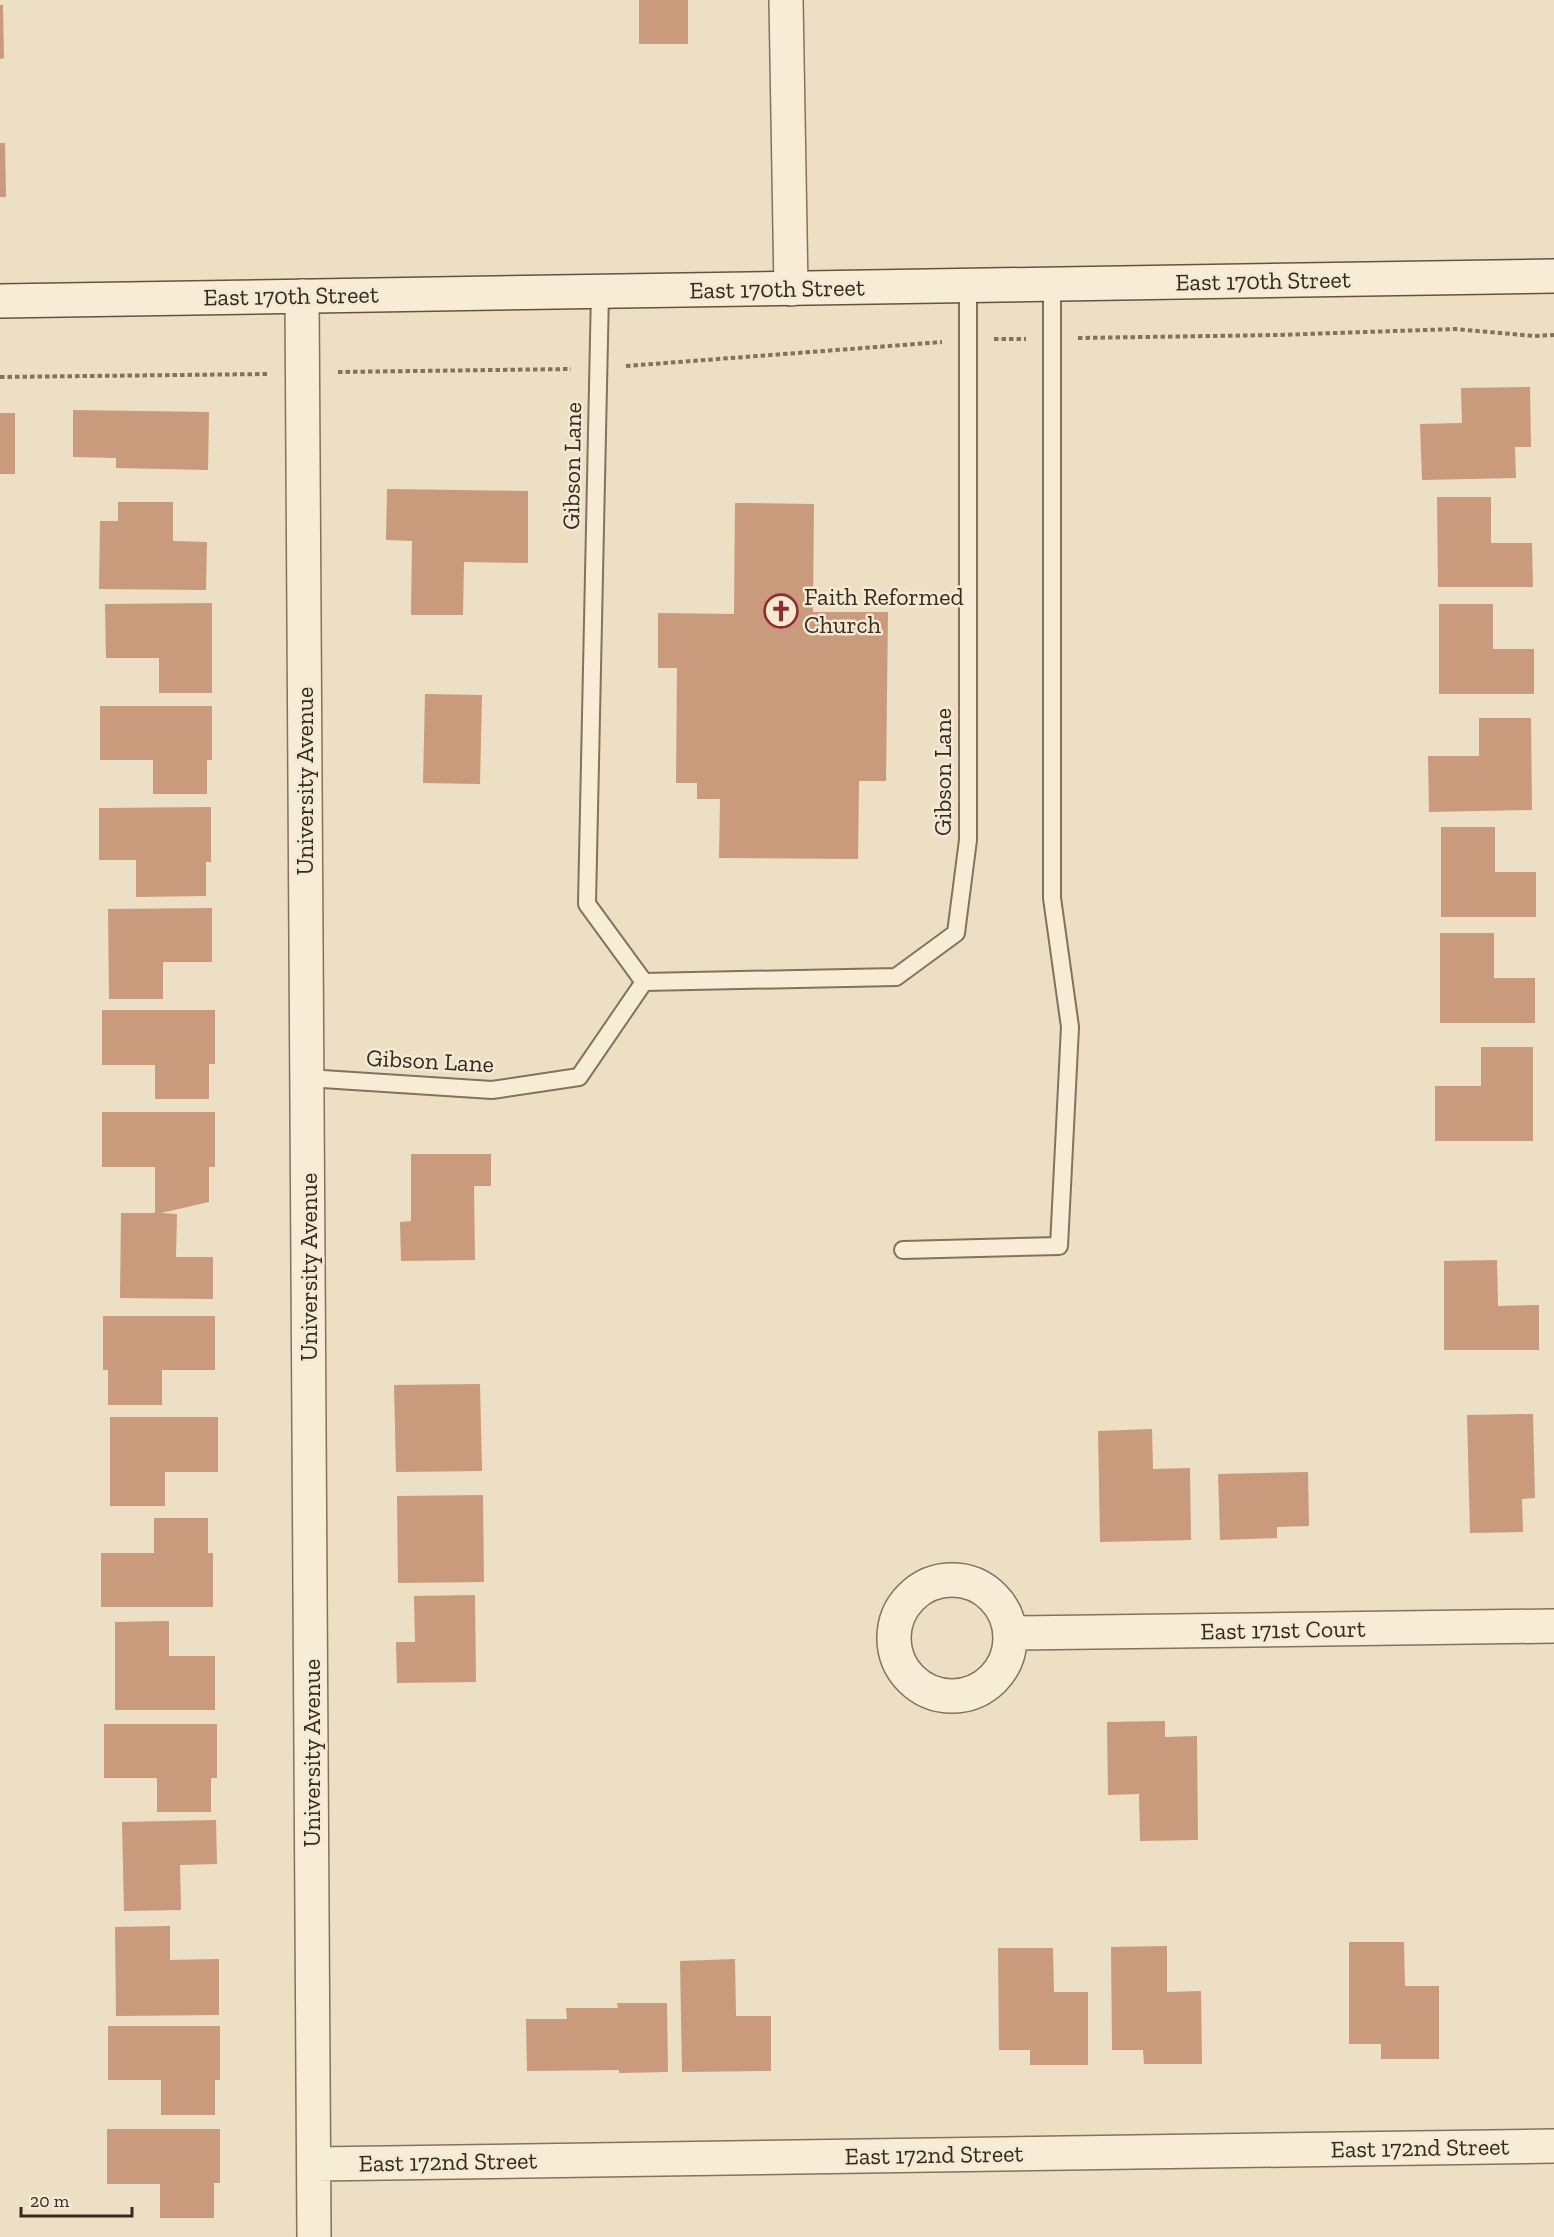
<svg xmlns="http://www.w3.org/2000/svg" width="1554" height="2237" font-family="'Zilla Slab',serif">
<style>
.building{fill:#c99a7b}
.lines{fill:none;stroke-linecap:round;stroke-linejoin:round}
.lane-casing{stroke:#86715b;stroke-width:20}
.street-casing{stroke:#86715b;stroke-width:36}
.secondary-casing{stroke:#68523e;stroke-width:36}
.path{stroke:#86715b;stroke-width:4;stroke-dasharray:4.5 3;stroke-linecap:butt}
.lane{stroke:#f7edd6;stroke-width:16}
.street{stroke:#f7edd6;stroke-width:33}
.secondary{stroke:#f7edd6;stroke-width:33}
.labels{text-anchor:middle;stroke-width:5;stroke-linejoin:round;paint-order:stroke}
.street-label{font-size:24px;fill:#362a1e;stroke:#f4ead3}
.poi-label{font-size:24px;fill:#362a1e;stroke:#f4ead3;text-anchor:start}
</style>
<rect width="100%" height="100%" fill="#ecdfc3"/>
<path class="building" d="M 639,0 L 688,0 L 688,44 L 639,44 Z
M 0,5 L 3,5 L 4,58 L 0,59 Z
M 0,143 L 5,143 L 6,197 L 0,197 Z
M 1530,387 L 1531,447 L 1515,447 L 1516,478 L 1422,480 L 1420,424 L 1462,423 L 1461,388 Z
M 73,410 L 209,412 L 208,470 L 116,468 L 116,458 L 73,457 Z
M 0,413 L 15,413 L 15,474 L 0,474 Z
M 387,489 L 528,491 L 528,563 L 464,562 L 463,615 L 411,615 L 412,541 L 386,540 Z
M 1437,497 L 1491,497 L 1491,543 L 1532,543 L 1533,587 L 1438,587 Z
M 118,502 L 173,502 L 173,541 L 207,542 L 206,590 L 99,589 L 100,521 L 118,521 Z
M 735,503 L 814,504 L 813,612 L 888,612 L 886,781 L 859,781 L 858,859 L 719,858 L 720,799 L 697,799 L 697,783 L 676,783 L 677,668 L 658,668 L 658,613 L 734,614 Z
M 212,603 L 212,693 L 159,693 L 159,658 L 106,658 L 105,604 Z
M 1439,604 L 1493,604 L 1493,649 L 1534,649 L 1534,694 L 1439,694 Z
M 425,694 L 482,695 L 480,784 L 423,783 Z
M 100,706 L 212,706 L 212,760 L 207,760 L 207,794 L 153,794 L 153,760 L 100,760 Z
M 1479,718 L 1531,718 L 1532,810 L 1429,812 L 1428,756 L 1479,756 Z
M 211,807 L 211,862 L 206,862 L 206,896 L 136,897 L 136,860 L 99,860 L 99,808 Z
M 1441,827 L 1495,827 L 1495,872 L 1536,872 L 1536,917 L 1441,917 Z
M 212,908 L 212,962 L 163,962 L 163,999 L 109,999 L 108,909 Z
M 1440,933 L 1494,933 L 1494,978 L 1535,978 L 1535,1023 L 1440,1023 Z
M 102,1010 L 215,1010 L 215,1064 L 209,1064 L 209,1099 L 155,1099 L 155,1065 L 102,1065 Z
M 1481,1047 L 1533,1047 L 1533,1141 L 1435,1141 L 1435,1086 L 1481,1086 Z
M 102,1112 L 215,1112 L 215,1167 L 209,1167 L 209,1202 L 161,1213 L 177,1214 L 176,1257 L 213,1257 L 213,1299 L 120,1298 L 121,1213 L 155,1213 L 155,1167 L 102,1167 Z
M 411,1154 L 491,1154 L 491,1186 L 474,1186 L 475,1260 L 401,1261 L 400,1222 L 411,1221 Z
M 1497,1260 L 1498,1306 L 1539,1305 L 1539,1350 L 1444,1350 L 1444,1261 Z
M 103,1316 L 215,1316 L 215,1370 L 162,1370 L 162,1405 L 108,1405 L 108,1370 L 103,1370 Z
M 480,1384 L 482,1471 L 396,1472 L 394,1385 Z
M 1533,1414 L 1535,1498 L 1522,1499 L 1523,1532 L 1470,1533 L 1467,1415 Z
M 110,1417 L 218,1417 L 218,1472 L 165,1472 L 165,1506 L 110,1506 Z
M 1152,1429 L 1153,1469 L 1190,1468 L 1191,1540 L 1100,1542 L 1098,1431 Z
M 1308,1472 L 1309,1526 L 1277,1527 L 1277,1538 L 1220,1540 L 1218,1474 Z
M 483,1495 L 484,1582 L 398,1583 L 397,1496 Z
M 154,1518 L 208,1518 L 208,1553 L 213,1553 L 213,1607 L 101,1607 L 101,1553 L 154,1553 Z
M 475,1595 L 476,1682 L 397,1683 L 396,1642 L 415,1642 L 414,1596 Z
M 169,1621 L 169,1656 L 215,1656 L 215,1710 L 115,1710 L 115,1622 Z
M 1165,1721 L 1165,1737 L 1197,1736 L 1198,1840 L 1140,1841 L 1139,1794 L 1108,1795 L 1107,1722 Z
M 104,1724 L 217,1724 L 217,1778 L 211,1778 L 211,1812 L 157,1812 L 157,1778 L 104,1778 Z
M 216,1820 L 217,1864 L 180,1865 L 181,1910 L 124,1911 L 122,1822 Z
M 170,1926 L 170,1960 L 219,1959 L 219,2015 L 116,2016 L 115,1927 Z
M 1349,1942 L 1404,1942 L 1405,1986 L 1439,1986 L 1439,2059 L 1381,2059 L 1381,2044 L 1349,2044 Z
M 1167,1946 L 1167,1992 L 1201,1991 L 1202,2064 L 1144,2064 L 1143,2050 L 1112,2050 L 1111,1947 Z
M 998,1948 L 1053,1948 L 1054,1992 L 1088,1992 L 1088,2065 L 1030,2065 L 1030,2050 L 999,2050 Z
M 735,1959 L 736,2016 L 771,2016 L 771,2071 L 682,2072 L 680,1961 Z
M 617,2003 L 667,2003 L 668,2072 L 619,2073 L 619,2070 L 527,2071 L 526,2019 L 567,2019 L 566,2008 L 618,2008 Z
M 108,2026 L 220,2026 L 220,2080 L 215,2080 L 215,2115 L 161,2115 L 161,2080 L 108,2080 Z
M 107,2129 L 220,2129 L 220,2183 L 214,2183 L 214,2218 L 160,2218 L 160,2184 L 107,2184 Z"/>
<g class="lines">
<defs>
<path id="lane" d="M 600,292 L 587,904 L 644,982 L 896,977 L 956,933 L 968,840 L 968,286
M 307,1078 L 492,1090 L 579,1077 L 644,982
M 903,1250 L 1059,1246 L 1070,1027 L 1052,898 L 1052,284"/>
<path id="street" d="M 786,0 L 791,289
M 302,296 L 314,2237
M894 1638a58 58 0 1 1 116 0a58 58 0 1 1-116 0Z
M 1011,1633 L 1554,1626
M 315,2164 L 1554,2146"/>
<path id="secondary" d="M 0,301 L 1554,276"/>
</defs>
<use href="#lane" class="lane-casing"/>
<use href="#street" class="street-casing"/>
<use href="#secondary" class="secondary-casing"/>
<path class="path" d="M 1078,338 L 1277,335 L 1455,329 L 1534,336 L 1554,335
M 994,339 L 1026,339
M 626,366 L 942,342
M 338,372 L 571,369
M 0,377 L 268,374"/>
<use href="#lane" class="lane"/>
<use href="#street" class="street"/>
<use href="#secondary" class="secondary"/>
</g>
<defs>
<symbol id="church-ring" viewBox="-11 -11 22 22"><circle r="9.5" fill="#f4ead3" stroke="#922d2f" stroke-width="1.5"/><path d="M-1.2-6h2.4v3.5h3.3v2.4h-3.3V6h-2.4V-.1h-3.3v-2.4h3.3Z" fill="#922d2f"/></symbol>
</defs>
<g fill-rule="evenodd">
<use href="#church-ring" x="762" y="592" width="38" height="38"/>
</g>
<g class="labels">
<g class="street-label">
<text transform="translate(1263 281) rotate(-1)" y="8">East 170th Street</text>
<text transform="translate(777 289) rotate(-1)" y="8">East 170th Street</text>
<text transform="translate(291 296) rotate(-1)" y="8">East 170th Street</text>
<text transform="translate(572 466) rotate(-89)" y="8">Gibson Lane</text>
<text transform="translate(943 772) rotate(-90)" y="8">Gibson Lane</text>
<text transform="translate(305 781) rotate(-90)" y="8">University Avenue</text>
<text transform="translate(430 1061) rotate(3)" y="8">Gibson Lane</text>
<text transform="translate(309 1267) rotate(-90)" y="8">University Avenue</text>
<text transform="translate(1283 1630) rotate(-1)" y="8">East 171st Court</text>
<text transform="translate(312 1753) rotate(-90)" y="8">University Avenue</text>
<text transform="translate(1420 2148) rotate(-1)" y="8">East 172nd Street</text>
<text transform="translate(934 2155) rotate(-1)" y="8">East 172nd Street</text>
<text transform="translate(448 2162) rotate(-1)" y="8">East 172nd Street</text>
</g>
<g class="poi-label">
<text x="804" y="605">Faith Reformed<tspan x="804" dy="28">Church</tspan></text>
</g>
</g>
<path d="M21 2207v9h111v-9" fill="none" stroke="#362a1e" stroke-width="3"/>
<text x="30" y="2207" font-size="18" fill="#362a1e" stroke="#f4ead3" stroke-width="4.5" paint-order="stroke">20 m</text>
</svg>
